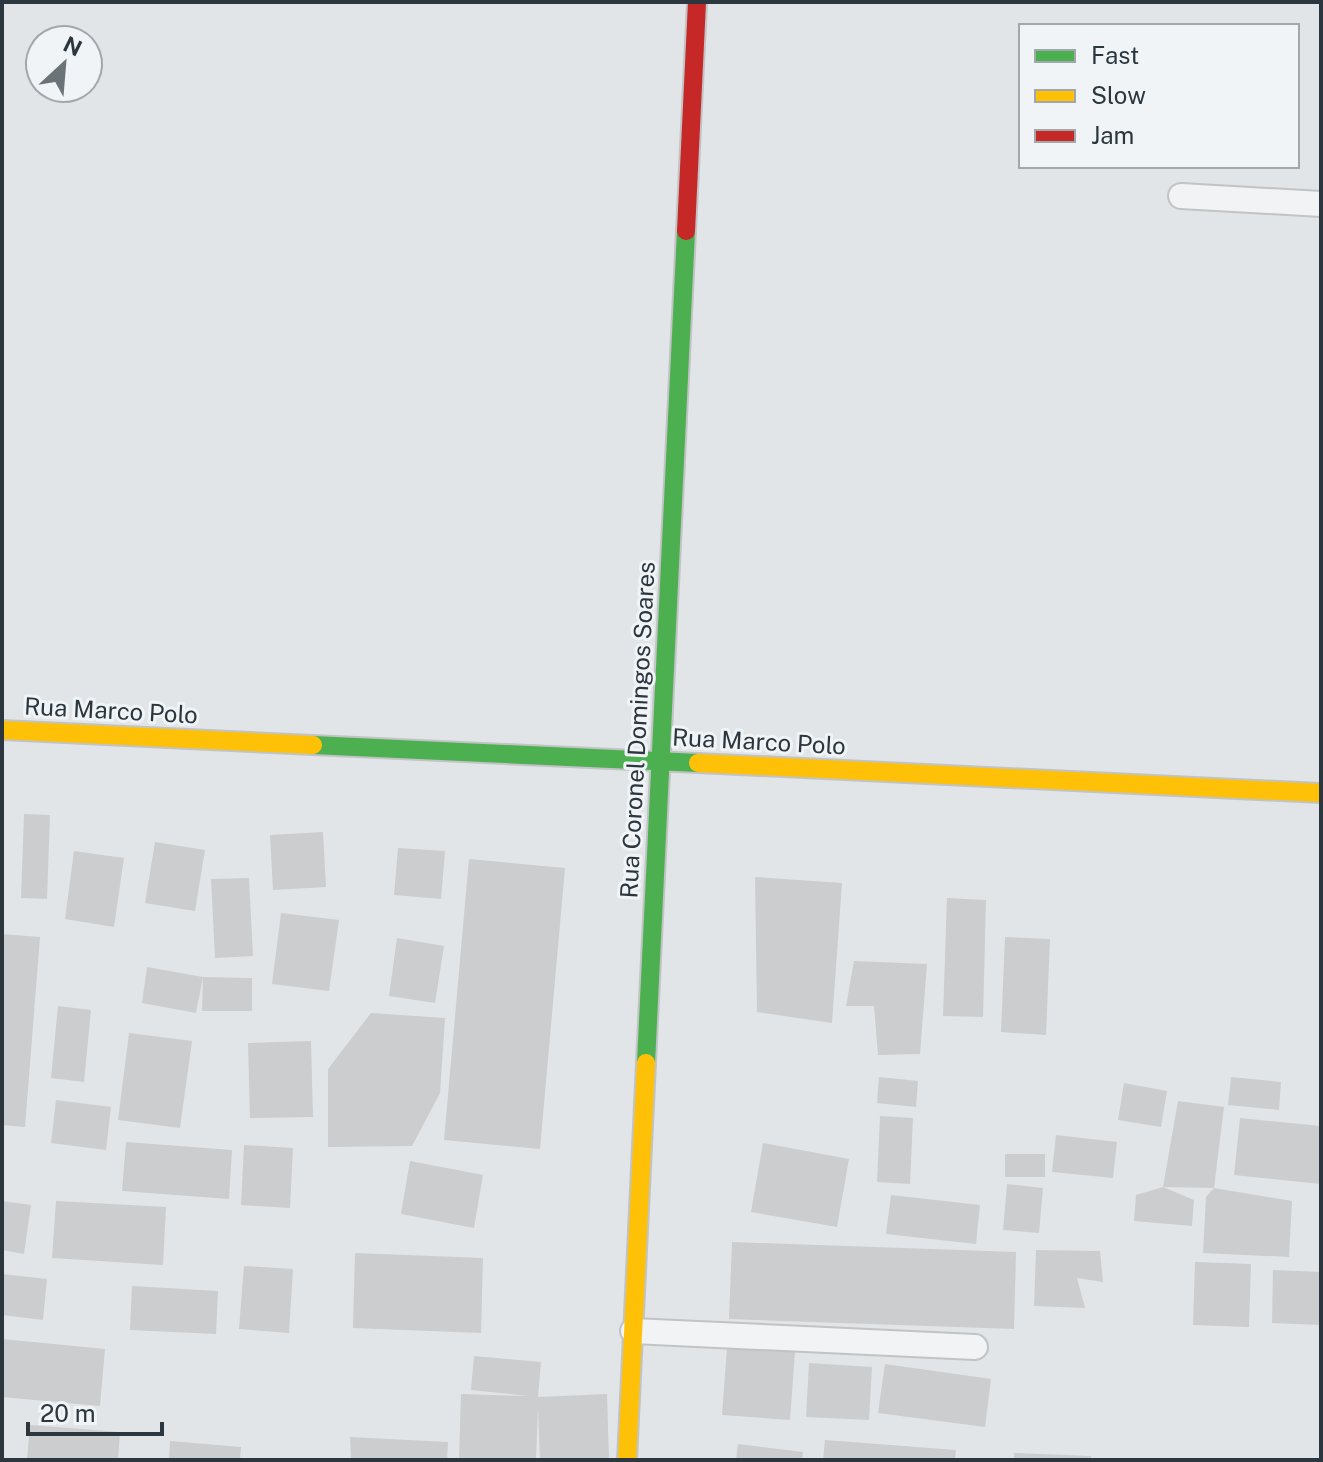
<svg xmlns="http://www.w3.org/2000/svg" width="1323" height="1462" font-family="'Public Sans',sans-serif">
<style>
.building{fill:#cbcdcf}
.lines{fill:none;stroke-linecap:round;stroke-linejoin:round}
.lane-casing{stroke:#c1c3c5;stroke-width:28}
.fast-casing{stroke:#c1c3c5;stroke-width:22}
.slow-casing{stroke:#c1c3c5;stroke-width:22}
.jam-casing{stroke:#c1c3c5;stroke-width:22}
.lane{stroke:#f1f3f4;stroke-width:24}
.fast{stroke:#4caf50;stroke-width:18}
.slow{stroke:#ffc107;stroke-width:18}
.jam{stroke:#c62828;stroke-width:18}
.labels{text-anchor:middle;stroke-width:6;stroke-linejoin:round;paint-order:stroke}
.street-label{font-size:24px;fill:#2b363e;stroke:#f0f4f6}
</style>
<rect width="100%" height="100%" fill="#e2e5e7"/>
<path class="building" d="M 24,814 L 50,815 L 47,899 L 21,898 Z
M 323,832 L 326,887 L 273,890 L 270,835 Z
M 155,842 L 205,850 L 195,911 L 145,903 Z
M 398,848 L 445,851 L 441,899 L 394,895 Z
M 74,851 L 124,858 L 114,927 L 65,919 Z
M 469,859 L 565,868 L 540,1149 L 444,1140 Z
M 755,877 L 842,883 L 832,1023 L 757,1012 Z
M 249,878 L 253,956 L 215,958 L 211,879 Z
M 947,898 L 986,900 L 983,1017 L 943,1016 Z
M 281,913 L 339,920 L 329,991 L 272,984 Z
M 2,934 L 40,937 L 25,1127 L 2,1125 Z
M 1005,937 L 1050,939 L 1046,1035 L 1001,1032 Z
M 397,938 L 444,946 L 435,1003 L 389,996 Z
M 854,961 L 927,964 L 920,1054 L 878,1055 L 874,1006 L 846,1006 Z
M 147,967 L 203,977 L 196,1013 L 142,1003 Z
M 203,977 L 252,978 L 252,1011 L 202,1011 Z
M 58,1006 L 91,1010 L 84,1082 L 51,1078 Z
M 371,1013 L 445,1018 L 440,1093 L 412,1146 L 328,1147 L 328,1069 Z
M 129,1033 L 192,1041 L 180,1128 L 118,1120 Z
M 311,1041 L 313,1117 L 250,1118 L 248,1043 Z
M 879,1077 L 918,1081 L 916,1107 L 877,1103 Z
M 1231,1077 L 1281,1082 L 1279,1110 L 1228,1105 Z
M 1124,1083 L 1167,1091 L 1161,1127 L 1118,1120 Z
M 56,1100 L 111,1107 L 106,1150 L 51,1143 Z
M 1178,1101 L 1224,1107 L 1214,1188 L 1292,1201 L 1289,1257 L 1203,1253 L 1206,1197 L 1214,1188 L 1163,1187 Z
M 880,1116 L 913,1118 L 910,1184 L 877,1182 Z
M 1240,1118 L 1321,1126 L 1321,1184 L 1234,1175 Z
M 1056,1135 L 1117,1142 L 1113,1178 L 1052,1172 Z
M 126,1142 L 232,1150 L 229,1199 L 122,1191 Z
M 763,1143 L 849,1159 L 837,1227 L 751,1212 Z
M 244,1145 L 293,1148 L 290,1208 L 241,1205 Z
M 1005,1154 L 1045,1154 L 1045,1177 L 1005,1177 Z
M 410,1161 L 483,1175 L 474,1228 L 401,1214 Z
M 1007,1184 L 1043,1188 L 1039,1233 L 1003,1230 Z
M 1163,1187 L 1194,1200 L 1192,1226 L 1134,1221 L 1136,1195 Z
M 891,1195 L 980,1205 L 976,1244 L 886,1234 Z
M 2,1201 L 31,1205 L 24,1254 L 2,1250 Z
M 56,1201 L 166,1207 L 163,1265 L 52,1258 Z
M 732,1242 L 1016,1252 L 1014,1329 L 729,1319 Z
M 1036,1250 L 1100,1251 L 1103,1282 L 1077,1278 L 1085,1308 L 1034,1306 Z
M 355,1253 L 483,1258 L 481,1333 L 353,1328 Z
M 1195,1262 L 1251,1264 L 1249,1327 L 1193,1325 Z
M 244,1266 L 293,1269 L 289,1333 L 239,1329 Z
M 1273,1270 L 1321,1272 L 1321,1325 L 1272,1323 Z
M 2,1274 L 47,1279 L 43,1320 L 2,1315 Z
M 132,1286 L 218,1291 L 216,1334 L 130,1330 Z
M 2,1339 L 105,1349 L 100,1406 L 2,1397 Z
M 727,1347 L 795,1352 L 790,1420 L 722,1415 Z
M 474,1356 L 541,1362 L 538,1397 L 607,1394 L 609,1460 L 540,1460 L 538,1407 L 536,1460 L 459,1460 L 461,1394 L 529,1396 L 471,1390 Z
M 809,1363 L 872,1367 L 869,1420 L 806,1417 Z
M 885,1364 L 991,1379 L 985,1427 L 878,1413 Z
M 30,1425 L 120,1432 L 118,1460 L 27,1460 Z
M 350,1437 L 448,1442 L 447,1460 L 351,1460 Z
M 825,1440 L 956,1450 L 955,1460 L 823,1460 Z
M 170,1441 L 241,1447 L 240,1460 L 169,1460 Z
M 738,1444 L 803,1452 L 802,1460 L 736,1460 Z
M 1014,1453 L 1091,1456 L 1091,1460 L 1014,1460 Z"/>
<g class="lines">
<defs>
<path id="lane" d="M 1181,196 L 1321,204
M 633,1331 L 975,1347"/>
<path id="fast" d="M 313,745 L 698,763
M 646,1063 L 686,231"/>
<path id="slow" d="M 2,730 L 313,745
M 698,763 L 1321,793
M 627,1460 L 646,1063"/>
<path id="jam" d="M 686,231 L 697,2"/>
</defs>
<use href="#lane" class="lane-casing"/>
<use href="#fast" class="fast-casing"/>
<use href="#slow" class="slow-casing"/>
<use href="#jam" class="jam-casing"/>
<use href="#lane" class="lane"/>
<use href="#fast" class="fast"/>
<use href="#slow" class="slow"/>
<use href="#jam" class="jam"/>
</g>
<g class="labels">
<g class="street-label">
<text transform="translate(111 711) rotate(3)" y="8">Rua Marco Polo</text>
<text transform="translate(638 730) rotate(-87)" y="8">Rua Coronel Domingos Soares</text>
<text transform="translate(759 742) rotate(3)" y="8">Rua Marco Polo</text>
</g>
</g>
<rect width="1323" height="1462" fill="none" stroke="#2b363e" stroke-width="8"/>
<rect x="1019" y="24" width="280" height="144" fill="#f0f4f6" stroke="#a1a8ac" stroke-width="2"/>
<rect x="1035" y="50" width="40" height="12" fill="#4caf50" stroke="#a1a8ac" stroke-width="2"/>
<text x="1091" y="64" font-size="24" fill="#2b363e">Fast</text>
<rect x="1035" y="90" width="40" height="12" fill="#ffc107" stroke="#a1a8ac" stroke-width="2"/>
<text x="1091" y="104" font-size="24" fill="#2b363e">Slow</text>
<rect x="1035" y="130" width="40" height="12" fill="#c62828" stroke="#a1a8ac" stroke-width="2"/>
<text x="1091" y="144" font-size="24" fill="#2b363e">Jam</text>
<g transform="translate(64 64) rotate(26)"><circle r="38" fill="#f0f4f6" stroke="#a1a8ac" stroke-width="2"/>
<path d="M0-6L14 30L0 20L-14 30Z" fill="#6b7379"/>
<text y="-12" font-size="22" font-weight="bold" text-anchor="middle" fill="#2b363e">N</text>
</g>
<path d="M28 1422v12h134v-12" fill="none" stroke="#2b363e" stroke-width="4"/>
<text x="40" y="1422" font-size="24" fill="#2b363e" stroke="#f0f4f6" stroke-width="6" paint-order="stroke">20 m</text>
</svg>
